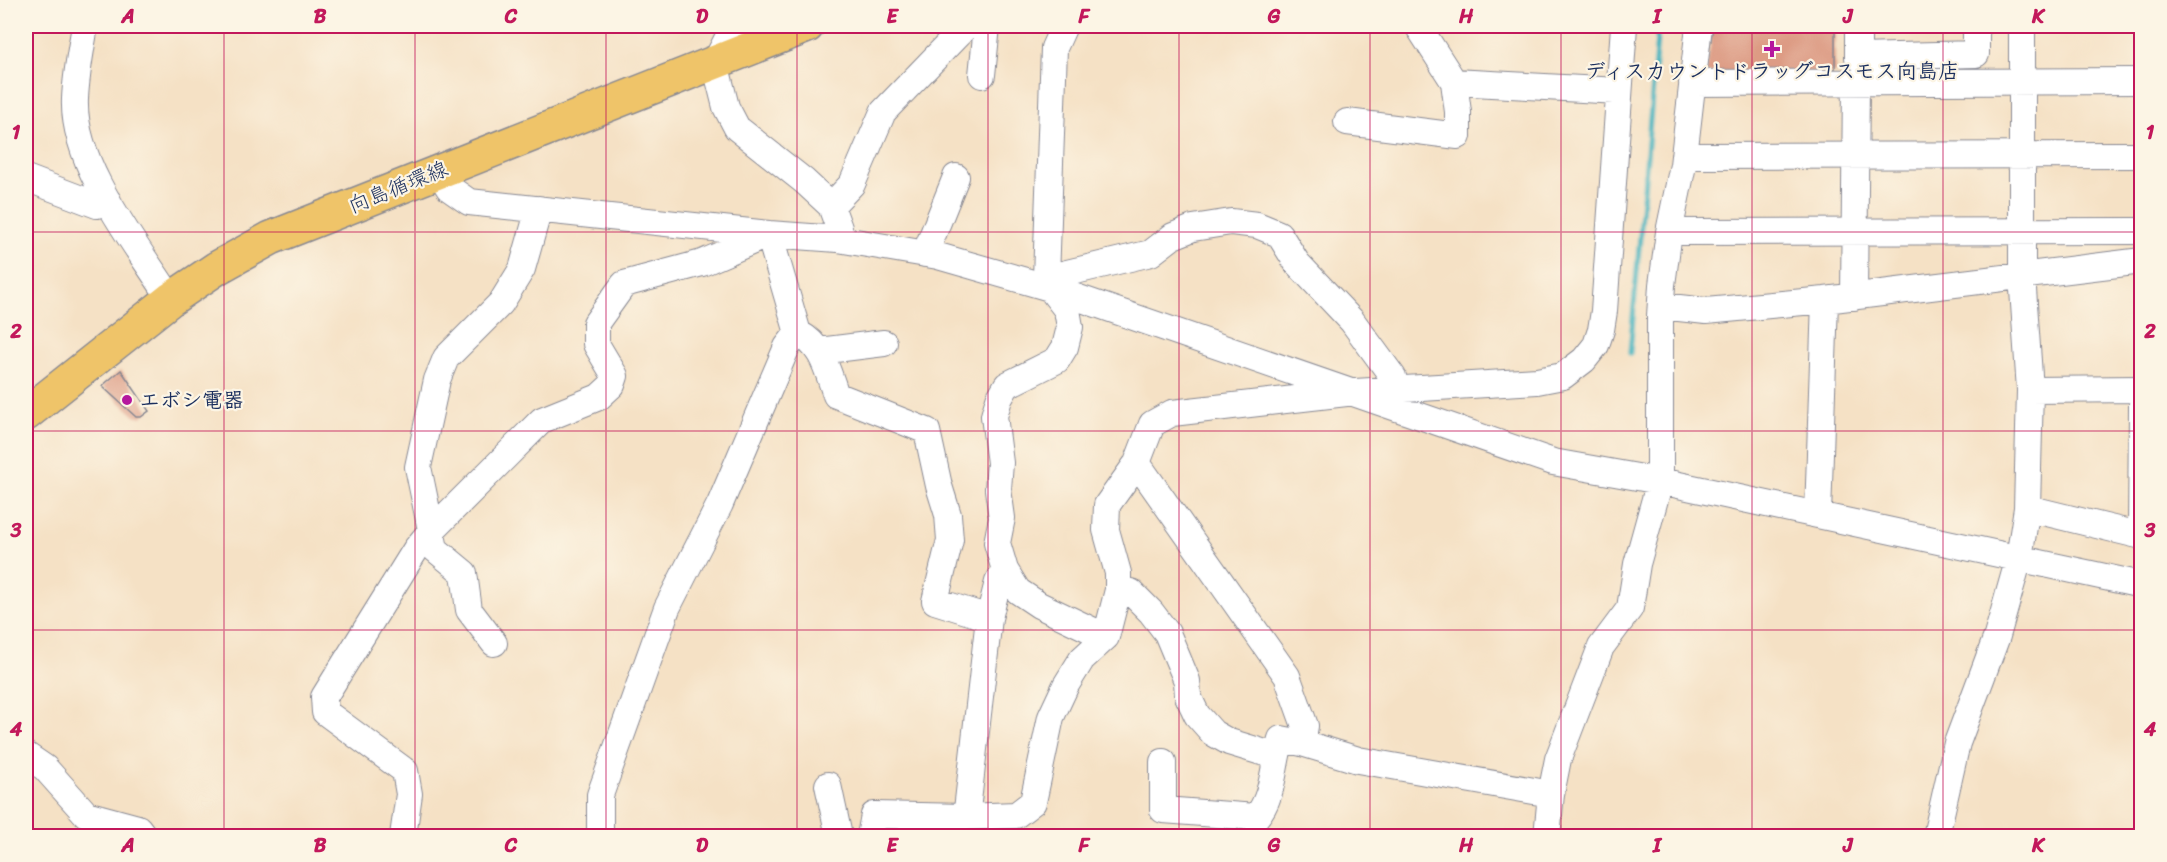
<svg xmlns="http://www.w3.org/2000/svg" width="2167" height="862" font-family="Sriracha,'Klee One',sans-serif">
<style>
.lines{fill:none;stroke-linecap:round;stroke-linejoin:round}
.stream{stroke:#45b4bf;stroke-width:5}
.building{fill:#dd9b84}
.minor-casing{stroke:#888892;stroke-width:28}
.major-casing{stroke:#888892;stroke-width:36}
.minor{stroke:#fff;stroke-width:26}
.major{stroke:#efc469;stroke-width:33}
.grid{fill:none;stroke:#c2185b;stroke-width:1.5;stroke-opacity:0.55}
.poi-dot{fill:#b5179e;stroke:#fcf5e5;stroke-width:2}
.labels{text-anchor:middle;stroke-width:4.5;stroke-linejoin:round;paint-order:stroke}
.poi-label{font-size:21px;font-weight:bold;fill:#1b2f5e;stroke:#fcf5e5}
.street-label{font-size:21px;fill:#1b2f5e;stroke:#fcf5e5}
.neatline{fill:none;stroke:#c2185b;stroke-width:2}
.grid-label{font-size:20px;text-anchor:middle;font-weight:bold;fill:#c2185b}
</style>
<rect width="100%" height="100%" fill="#fcf5e5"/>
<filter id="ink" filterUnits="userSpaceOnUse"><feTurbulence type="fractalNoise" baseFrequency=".0167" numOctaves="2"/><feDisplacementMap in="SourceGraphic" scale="12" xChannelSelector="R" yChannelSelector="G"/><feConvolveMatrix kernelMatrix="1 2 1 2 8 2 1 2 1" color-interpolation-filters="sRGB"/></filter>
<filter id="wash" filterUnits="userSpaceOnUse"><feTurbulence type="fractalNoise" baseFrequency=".008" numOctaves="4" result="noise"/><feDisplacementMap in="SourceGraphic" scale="24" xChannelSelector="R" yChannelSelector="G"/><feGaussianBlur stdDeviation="1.35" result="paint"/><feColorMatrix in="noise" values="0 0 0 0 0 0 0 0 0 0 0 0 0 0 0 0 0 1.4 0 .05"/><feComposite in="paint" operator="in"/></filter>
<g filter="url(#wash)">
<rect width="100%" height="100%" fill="#f5e1c5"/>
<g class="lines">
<path class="stream" d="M 1630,353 L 1658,26"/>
</g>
<g id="blocks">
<path class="building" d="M 1713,26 L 1835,26 L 1835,73 L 1706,73 Z
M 121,370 L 149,411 L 141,417 L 136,417 L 102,386 Z"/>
</g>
</g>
<g filter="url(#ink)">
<use href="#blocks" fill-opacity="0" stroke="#888892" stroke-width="1.5"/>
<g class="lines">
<defs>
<path id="minor" d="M 85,26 C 81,49 76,74 75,99 C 72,165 136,244 171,299
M 734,26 L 715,63 L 726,107 L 737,128 L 804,181 L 831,206 L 839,228 L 838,239
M 1064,26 L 1054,48 L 1046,278 L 1050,288 L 1067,310 L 1070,327 L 1065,347 L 1057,360 L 1007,385 L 999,399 L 994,416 L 1000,463 L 998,489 L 1002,518 L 997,543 L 1005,570 L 1018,591 L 1039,605 L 1106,637
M 1858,26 L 1858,57 L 1976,54 L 1976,26
M 982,75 L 987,26
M 1454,82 L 1619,91
M 1692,83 L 2142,81
M 1347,122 L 1458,136 L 1458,112 L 1454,82 L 1418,26
M 1684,156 L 2142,155
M 439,172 L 449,188 L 469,202 L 769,234 L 838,239 L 938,256 L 1050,288 L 1553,462 L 1660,481 L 2142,585
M 26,178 L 97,205 L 108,201
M 831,206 L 852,184 L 883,112 L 966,26
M 1669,232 L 2142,231
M 925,254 L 956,177
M 1046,278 L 1151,253 L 1173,236 L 1193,228 L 1231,222 L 1257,225 L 1279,234 L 1297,263 L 1352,321 L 1393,377 L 1396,390
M 1854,297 L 1856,82
M 1661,306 L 1706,311 L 1825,300 L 2142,261
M 819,351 L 884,343
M 2030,390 L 2142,389
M 1137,463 L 1287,676 L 1305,726 L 1302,743
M 2027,508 L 2142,536
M 1818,515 L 1825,300
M 2141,536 L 2142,404
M 1118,590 L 1131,592 L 1151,612 L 1167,633 L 1187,681 L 1188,696 L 1197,715 L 1213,733 L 1229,742 L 1275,756
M 494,643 L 469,610 L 464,573 L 435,549 L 418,467 L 437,380 L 446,358 L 501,303 L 522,269 L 539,209
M 26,755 L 45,768 L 86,814 L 138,828 L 144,836
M 1163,762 L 1163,810 L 1256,817 C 1274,797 1273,764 1281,739 L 1302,743 L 1358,760 L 1551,794
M 828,785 L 839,836
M 403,836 L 409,794 L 405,771 L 325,712 L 324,697 L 416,549 L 430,532 L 542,420 L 599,397 L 612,385 L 615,376 L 596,344 L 596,323 L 624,284 L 702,263 L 769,234 L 798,333 C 823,346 827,370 836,395 L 927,431 L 939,486 L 948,515 L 950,540 L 935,601 L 989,618
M 600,836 L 600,795 L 667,608 L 720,504 L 787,347 L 798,333
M 870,836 L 874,815 L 965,817 L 1016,815 L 1033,802 L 1051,717 L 1066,685 L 1082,659 L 1106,637 L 1118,590 L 1118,573 L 1106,530 L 1107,505 L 1137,463 L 1152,424 L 1172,413 L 1355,392 L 1537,381 L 1563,376 L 1584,360 L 1596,345 L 1601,330 L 1604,311 L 1624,26
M 964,836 L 989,618 L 998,582 L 1005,570
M 1547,836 L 1551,794 L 1558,759 L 1601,647 L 1630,608 L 1637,564 L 1660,481 L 1660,316 L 1662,285 L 1669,232 L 1683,165 L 1699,26
M 1936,836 L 1957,743 L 1997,636 L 2019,558 L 2027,508 L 2030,390 L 2022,275 L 2022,26"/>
<path id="major" d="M 26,414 L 171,299 L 217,268 L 271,238 L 807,26"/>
</defs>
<use href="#minor" class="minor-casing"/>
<use href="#major" class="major-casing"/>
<use href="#minor" class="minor"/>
<use href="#major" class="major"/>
</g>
</g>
<path class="grid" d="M 224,26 L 224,836M 415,26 L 415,836M 606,26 L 606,836M 797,26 L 797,836M 988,26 L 988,836M 1179,26 L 1179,836M 1370,26 L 1370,836M 1561,26 L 1561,836M 1752,26 L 1752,836M 1943,26 L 1943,836M 26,232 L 2142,232M 26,431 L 2142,431M 26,630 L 2142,630"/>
<g class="poi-dot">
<path d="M1769 40h6v6h6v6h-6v6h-6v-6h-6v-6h6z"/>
<circle cx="127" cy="400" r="6"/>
</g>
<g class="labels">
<g class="poi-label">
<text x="1772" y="78">ディスカウントドラッグコスモス向島店</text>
<text x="139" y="407" text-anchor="start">エボシ電器</text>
</g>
<g class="street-label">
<text transform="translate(398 187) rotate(-22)" y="7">向島循環線</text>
</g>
</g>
<rect width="2167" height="862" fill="none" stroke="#fcf5e5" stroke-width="66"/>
<rect x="33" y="33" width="2101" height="796" class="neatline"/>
<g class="grid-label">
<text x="128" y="23">A</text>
<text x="320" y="23">B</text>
<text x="511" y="23">C</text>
<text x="702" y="23">D</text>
<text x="892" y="23">E</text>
<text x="1084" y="23">F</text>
<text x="1274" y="23">G</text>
<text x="1466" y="23">H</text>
<text x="1657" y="23">I</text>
<text x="1848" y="23">J</text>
<text x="2038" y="23">K</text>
<text x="16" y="139">1</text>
<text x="2150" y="139">1</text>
<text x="16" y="338">2</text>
<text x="2150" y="338">2</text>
<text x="16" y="537">3</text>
<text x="2150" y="537">3</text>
<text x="16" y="736">4</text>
<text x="2150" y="736">4</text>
<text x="128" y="852">A</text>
<text x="320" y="852">B</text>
<text x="511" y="852">C</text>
<text x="702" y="852">D</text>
<text x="892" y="852">E</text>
<text x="1084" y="852">F</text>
<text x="1274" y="852">G</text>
<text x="1466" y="852">H</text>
<text x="1657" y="852">I</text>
<text x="1848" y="852">J</text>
<text x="2038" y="852">K</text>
</g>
</svg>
